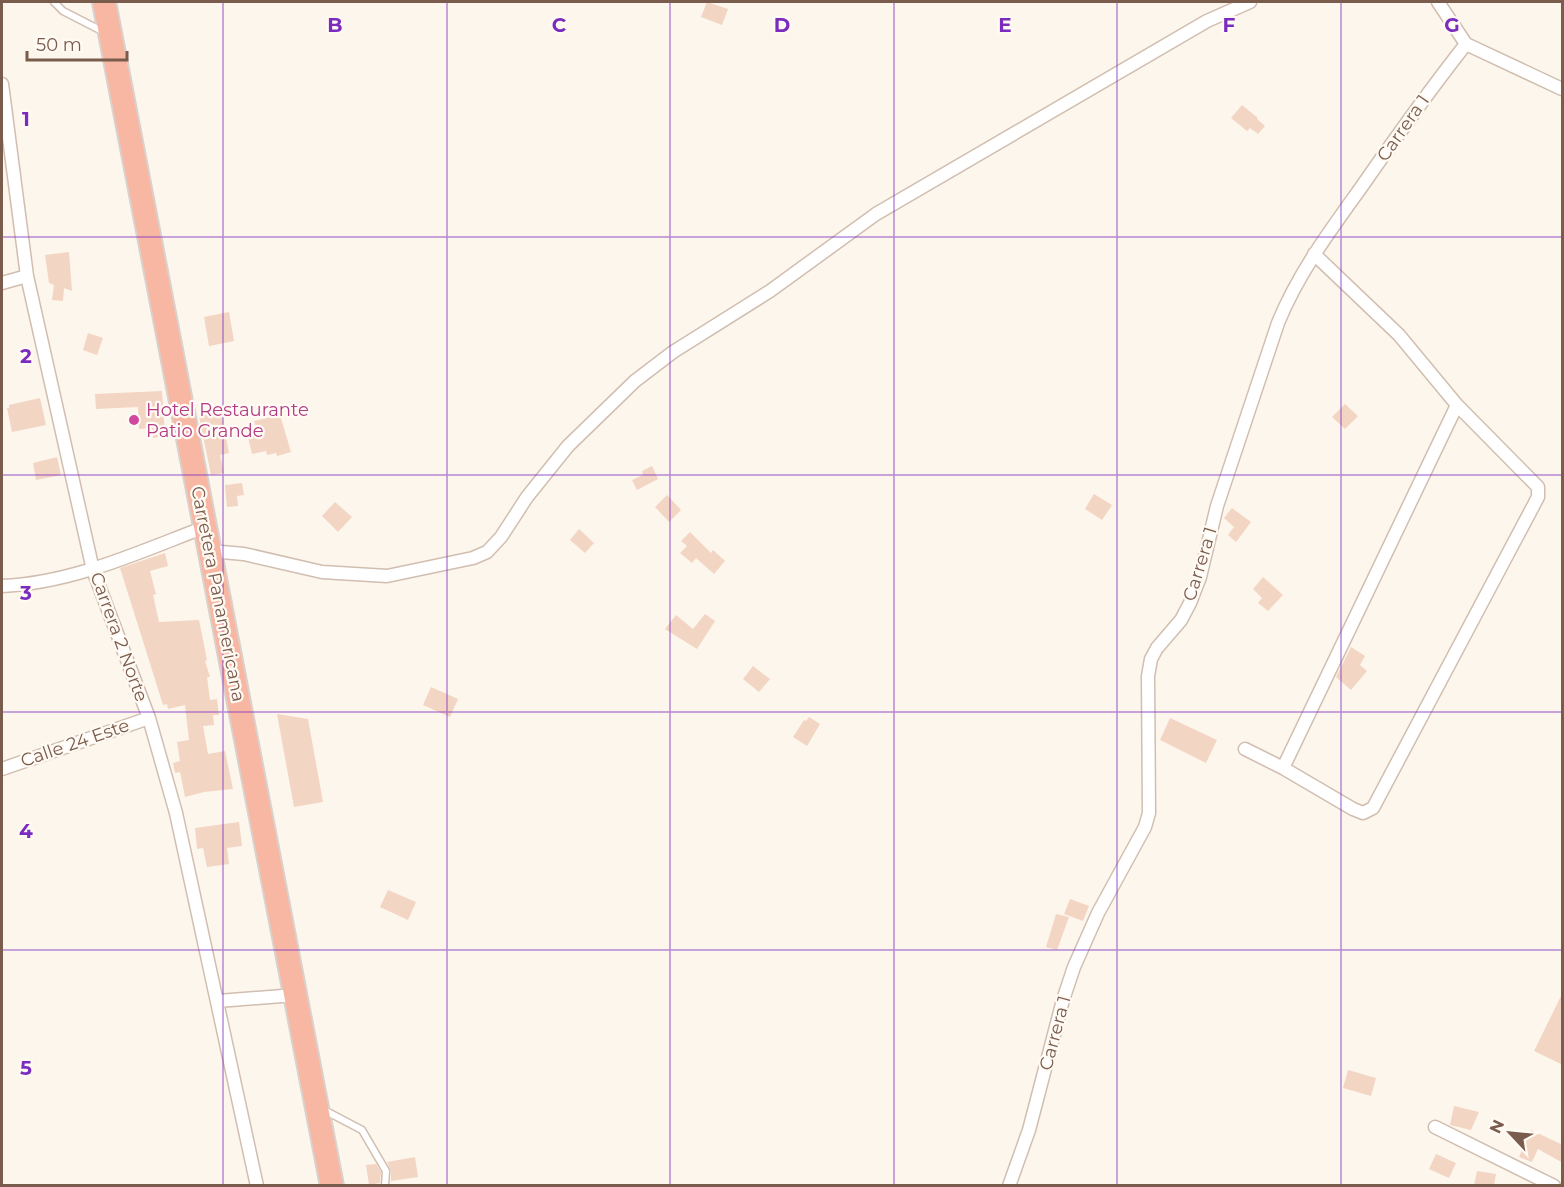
<svg xmlns="http://www.w3.org/2000/svg" width="1564" height="1187" font-family="Montserrat,sans-serif">
<style>
.building{fill:#f3d5c3}
.lines{fill:none;stroke-linecap:round;stroke-linejoin:round}
.lane-casing{stroke:#d1beb0;stroke-width:9}
.street-casing{stroke:#d1beb0;stroke-width:15}
.highway-casing{stroke:#dad1cd;stroke-width:26}
.lane{stroke:#fff;stroke-width:6}
.street{stroke:#fff;stroke-width:12}
.highway{stroke:#f7b7a3;stroke-width:22}
.grid{fill:none;stroke:#7b2cbf;stroke-width:1.5;stroke-opacity:0.55}
.hotel-dot{fill:#d1479c;stroke:#fffaf3;stroke-width:2}
.labels{text-anchor:middle;stroke-width:4.5;stroke-linejoin:round;paint-order:stroke}
.street-label{font-size:18px;fill:#7a5c4d;stroke:#fffaf3}
.hotel-label{font-size:18px;fill:#b23c85;stroke:#fffaf3;text-anchor:start}
.grid-label{font-size:20px;text-anchor:middle;font-weight:bold;fill:#7b2cbf;stroke:#fffaf3;stroke-width:4.5;stroke-linejoin:round;paint-order:stroke}
</style>
<rect width="100%" height="100%" fill="#fdf6ec"/>
<path class="building" d="M 707,2 L 728,9 L 722,25 L 701,17 Z
M 1242,105 L 1258,118 L 1257,119 L 1265,126 L 1258,134 L 1250,128 L 1247,131 L 1231,118 Z
M 69,252 L 72,291 L 64,288 L 63,301 L 52,300 L 54,285 L 49,283 L 45,255 Z
M 229,312 L 234,341 L 209,346 L 204,317 Z
M 88,333 L 103,338 L 97,355 L 83,350 Z
M 162,391 L 165,436 L 153,438 L 152,428 L 139,429 L 138,407 L 96,409 L 95,394 Z
M 40,398 L 46,425 L 12,432 L 7,408 L 9,408 L 9,405 Z
M 1345,404 L 1358,416 L 1345,429 L 1332,417 Z
M 221,412 L 229,453 L 220,455 L 224,473 L 211,475 L 199,416 Z
M 280,415 L 291,452 L 277,456 L 276,453 L 267,455 L 266,451 L 252,454 L 247,433 L 257,430 L 254,421 Z
M 57,457 L 61,475 L 36,480 L 33,463 Z
M 652,466 L 658,479 L 637,490 L 632,480 L 643,475 L 642,471 Z
M 242,483 L 244,495 L 237,496 L 238,506 L 227,507 L 225,485 Z
M 1094,494 L 1112,505 L 1102,520 L 1085,509 Z
M 667,495 L 681,510 L 669,522 L 655,507 Z
M 335,502 L 352,517 L 338,532 L 322,516 Z
M 1232,508 L 1251,522 L 1236,542 L 1228,535 L 1234,527 L 1224,518 Z
M 579,529 L 594,543 L 585,553 L 570,540 Z
M 690,532 L 711,553 L 713,550 L 725,561 L 714,574 L 696,558 L 692,563 L 680,553 L 687,546 L 681,541 Z
M 165,553 L 168,566 L 150,571 L 156,594 L 153,595 L 159,622 L 199,620 L 207,660 L 205,661 L 210,677 L 207,677 L 210,700 L 217,699 L 219,715 L 213,715 L 214,725 L 203,726 L 208,754 L 225,751 L 233,789 L 204,792 L 185,797 L 180,772 L 175,773 L 173,763 L 180,761 L 177,742 L 189,740 L 185,705 L 168,709 L 167,704 L 163,705 L 120,568 Z
M 1263,577 L 1283,595 L 1268,611 L 1258,603 L 1262,598 L 1253,589 Z
M 705,614 L 715,621 L 697,649 L 665,629 L 676,615 L 693,629 Z
M 1351,647 L 1365,656 L 1360,665 L 1367,671 L 1351,690 L 1336,677 Z
M 753,666 L 770,679 L 759,692 L 743,679 Z
M 431,687 L 458,699 L 450,717 L 423,705 Z
M 277,714 L 308,719 L 323,802 L 294,807 Z
M 809,717 L 820,724 L 807,746 L 793,737 L 804,720 L 806,721 Z
M 1170,718 L 1217,740 L 1206,763 L 1160,740 Z
M 239,822 L 242,846 L 227,848 L 229,864 L 207,867 L 203,848 L 197,849 L 195,828 Z
M 388,890 L 416,902 L 408,920 L 380,907 Z
M 1070,899 L 1089,906 L 1083,921 L 1064,914 Z
M 1056,914 L 1069,917 L 1057,950 L 1046,947 Z
M 1563,992 L 1563,1065 L 1534,1051 Z
M 1348,1070 L 1376,1078 L 1371,1096 L 1343,1088 Z
M 1454,1106 L 1479,1112 L 1471,1130 L 1450,1125 Z
M 1531,1130 L 1563,1145 L 1563,1163 L 1538,1149 L 1532,1162 L 1519,1157 Z
M 1436,1154 L 1456,1163 L 1449,1178 L 1429,1169 Z
M 415,1157 L 418,1177 L 391,1181 L 391,1171 L 387,1162 Z
M 376,1164 L 381,1172 L 380,1183 L 369,1185 L 366,1165 Z
M 1477,1171 L 1496,1174 L 1494,1185 L 1474,1185 Z"/>
<g class="lines">
<defs>
<path id="lane" d="M 54,2 L 63,11 L 104,32
M 322,1109 L 362,1130 L 386,1171 L 385,1186"/>
<path id="street" d="M 1438,2 L 1466,44 L 1562,89
M 2,84 L 27,276 L 93,570 L 149,718 L 176,813 L 257,1186
M 2,283 L 27,276
M 210,551 L 244,554 L 322,572 L 387,576 L 473,558 L 487,552 L 501,537 L 527,497 L 568,446 L 635,381 L 673,352 L 770,291 L 876,214 L 1207,21 L 1250,2
M 2,586 C 73,583 139,552 205,527
M 1245,749 L 1283,768 L 1353,809 L 1363,813 L 1373,808 L 1538,497 L 1538,487 L 1457,405 L 1399,335 L 1314,254
M 1283,768 L 1457,405
M 2,769 L 149,718
M 218,1001 L 295,995
M 1435,1127 L 1554,1186
M 1009,1186 L 1029,1130 L 1063,1000 L 1074,967 L 1098,913 L 1145,827 L 1149,813 L 1148,676 L 1151,659 L 1157,648 L 1181,620 L 1190,603 L 1200,577 L 1217,506 L 1278,323 C 1298,274 1329,232 1360,189 C 1394,140 1429,91 1466,44"/>
<path id="highway" d="M 104,2 L 332,1186"/>
</defs>
<use href="#lane" class="lane-casing"/>
<use href="#street" class="street-casing"/>
<use href="#highway" class="highway-casing"/>
<use href="#lane" class="lane"/>
<use href="#street" class="street"/>
<use href="#highway" class="highway"/>
</g>
<path class="grid" d="M 223,2 L 223,1186M 447,2 L 447,1186M 670,2 L 670,1186M 894,2 L 894,1186M 1117,2 L 1117,1186M 1341,2 L 1341,1186M 2,237 L 1562,237M 2,475 L 1562,475M 2,712 L 1562,712M 2,950 L 1562,950"/>
<circle class="hotel-dot" cx="134" cy="420" r="6"/>
<g class="labels">
<g class="street-label">
<text transform="translate(1403 128) rotate(-55)" y="6">Carrera 1</text>
<text transform="translate(1200 564) rotate(-73)" y="6">Carrera 1</text>
<text transform="translate(218 594) rotate(79)" y="6">Carretera Panamericana</text>
<text transform="translate(119 637) rotate(70)" y="6">Carrera 2 Norte</text>
<text transform="translate(75 743) rotate(-19)" y="6">Calle 24 Este</text>
<text transform="translate(1055 1033) rotate(-75)" y="6">Carrera 1</text>
</g>
<g class="hotel-label">
<text x="146" y="416">Hotel Restaurante<tspan x="146" dy="21">Patio Grande</tspan></text>
</g>
</g>
<g class="grid-label">
<text x="335" y="32">B</text>
<text x="559" y="32">C</text>
<text x="782" y="32">D</text>
<text x="1005" y="32">E</text>
<text x="1229" y="32">F</text>
<text x="1452" y="32">G</text>
<text x="26" y="126">1</text>
<text x="26" y="363">2</text>
<text x="26" y="600">3</text>
<text x="26" y="838">4</text>
<text x="26" y="1075">5</text>
</g>
<rect width="1564" height="1187" fill="none" stroke="#7a5c4d" stroke-width="6"/>
<g transform="translate(1510 1133) rotate(296)" stroke="#fffaf3" stroke-width="4.5" paint-order="stroke">
<path d="M0-4.5L10 22L0 15L-10 22Z" fill="#7a5c4d"/>
<text y="-9" font-size="16" font-weight="bold" text-anchor="middle" fill="#7a5c4d">N</text>
</g>
<path d="M27 51v9h100v-9" fill="none" stroke="#7a5c4d" stroke-width="3"/>
<text x="36" y="51" font-size="18" fill="#7a5c4d" stroke="#fffaf3" stroke-width="4.5" paint-order="stroke">50 m</text>
</svg>
